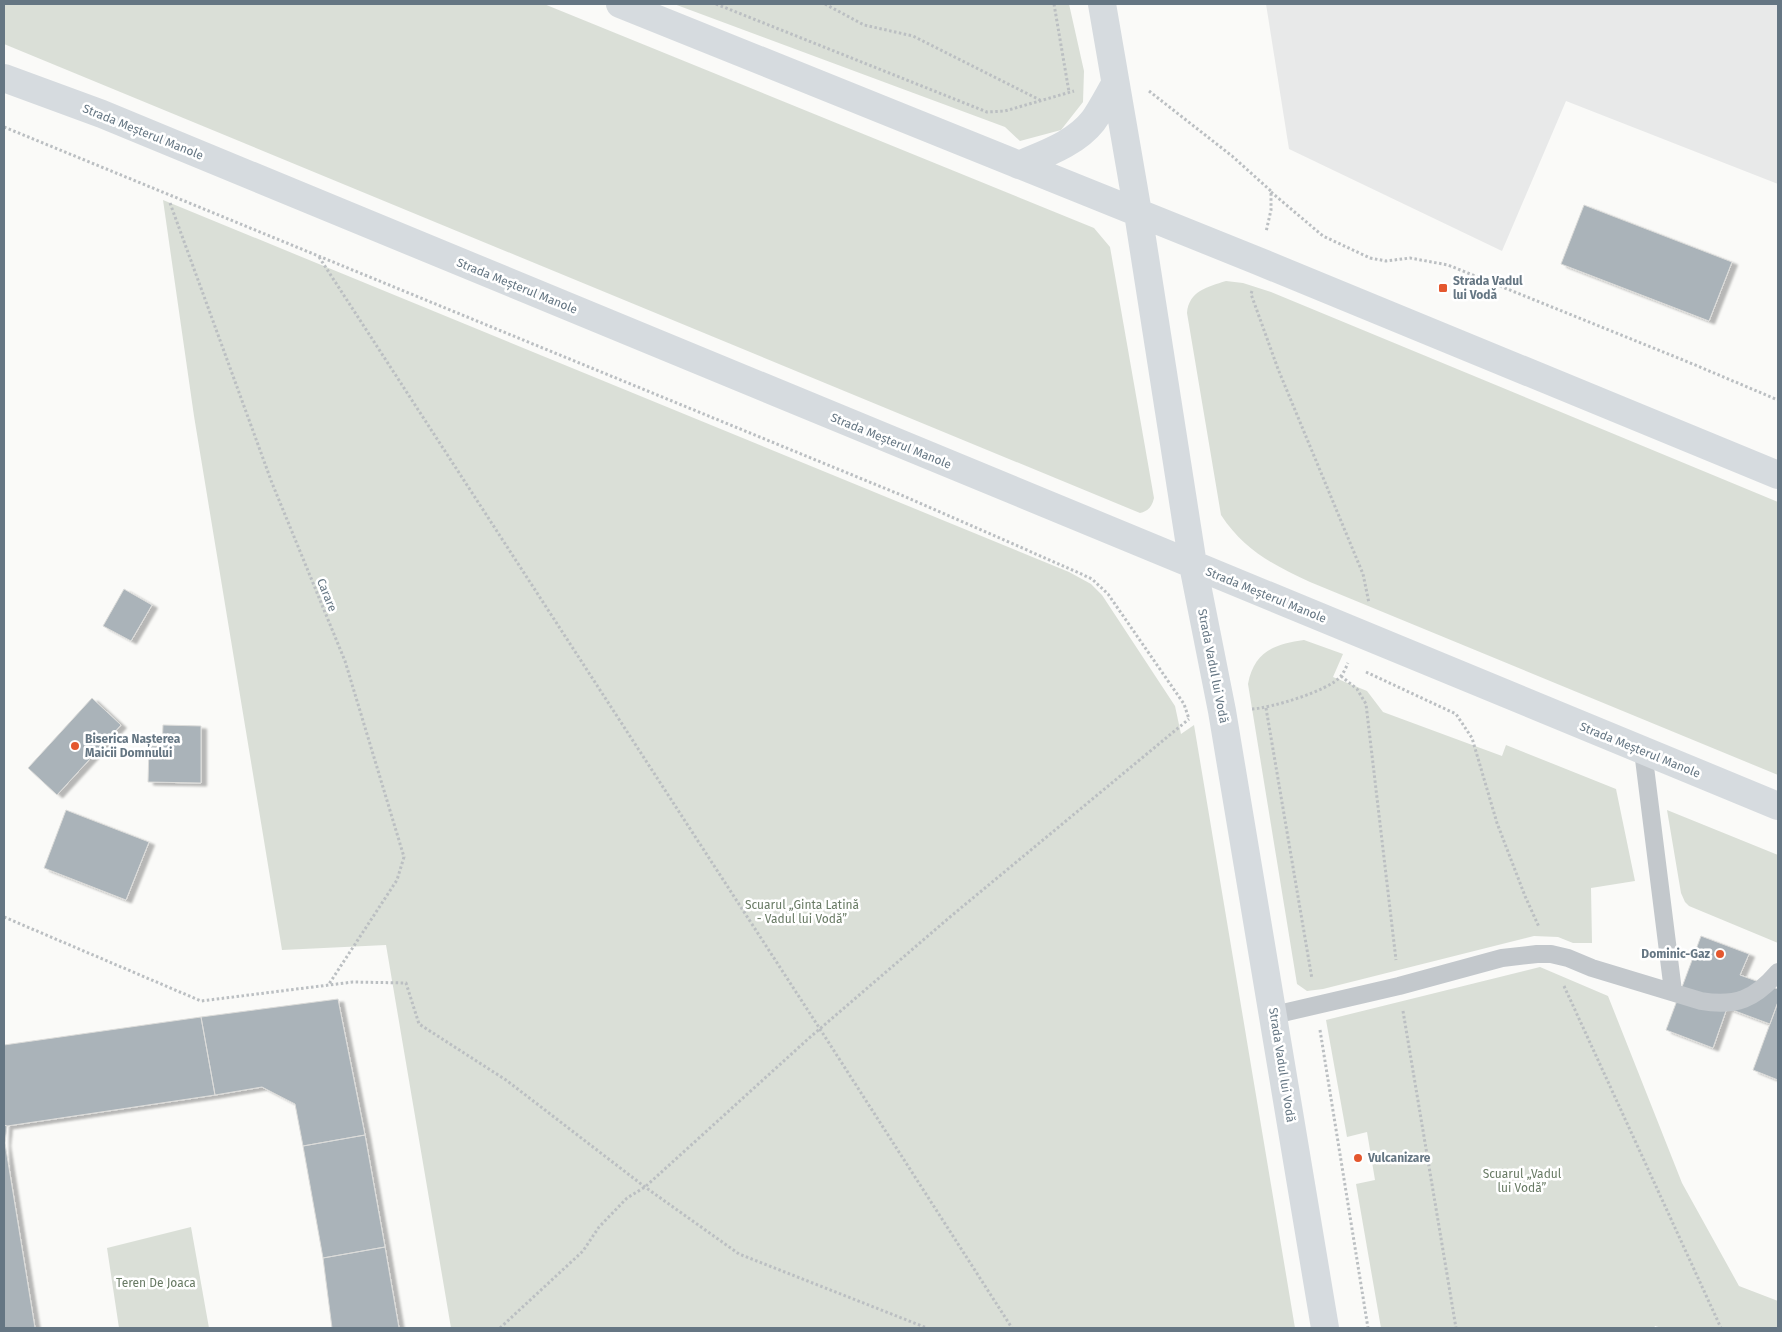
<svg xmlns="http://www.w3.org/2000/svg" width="1782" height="1332" font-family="'Fira Sans',sans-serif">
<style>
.built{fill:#e8e9e9}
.green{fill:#dadfd7}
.building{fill:#aab3b9;stroke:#dcdcda;filter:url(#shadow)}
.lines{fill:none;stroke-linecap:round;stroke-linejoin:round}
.path{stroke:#bbbfc2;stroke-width:3;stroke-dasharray:2.5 2.5;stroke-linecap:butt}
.lane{stroke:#c3c8cc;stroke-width:18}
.primary{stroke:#d6dbdf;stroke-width:28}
.poi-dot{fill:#e4572e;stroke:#fff;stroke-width:2}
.labels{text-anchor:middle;stroke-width:5;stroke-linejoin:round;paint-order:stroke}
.street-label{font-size:12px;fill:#657683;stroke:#fff}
.poi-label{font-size:12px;font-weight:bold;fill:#657683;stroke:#fff;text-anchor:start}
.park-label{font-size:12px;fill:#687a64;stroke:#fff}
</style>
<defs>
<filter id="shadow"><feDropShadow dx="5.5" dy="3" stdDeviation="1" flood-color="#0004"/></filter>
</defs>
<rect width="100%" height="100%" fill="#fafaf8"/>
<path class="built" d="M 1266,4 L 1778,4 L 1778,184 L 1566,101 L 1502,251 L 1289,149 Z"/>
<path class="green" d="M 4,4 L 544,4 L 1094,228 L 1110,247 L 1154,498 C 1152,507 1148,511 1140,513 L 4,44 Z
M 674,4 L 1069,4 L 1084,71 L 1083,102 L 1061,130 L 1020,141 L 1005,127 Z
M 163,200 L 1069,572 L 1091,584 L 1102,595 L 1175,706 L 1181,734 L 1194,725 L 1295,1328 L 451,1328 L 386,945 L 282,950 L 194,416 Z
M 1226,281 L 1243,283 L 1271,292 L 1778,502 L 1778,775 L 1310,582 C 1273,565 1244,550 1221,515 L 1187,313 C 1189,291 1207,287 1226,281 Z
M 1304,640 L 1343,654 L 1333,677 L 1367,691 L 1383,712 L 1502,756 L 1506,745 L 1616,789 L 1635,881 L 1591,888 L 1592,943 L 1573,943 L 1558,937 L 1534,936 L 1323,989 L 1307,991 L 1297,984 L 1248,684 C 1254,652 1274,644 1304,640 Z
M 1667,810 L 1778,855 L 1778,943 L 1689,906 L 1685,902 L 1681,893 Z
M 1540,967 L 1608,996 L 1682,1183 L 1739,1286 L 1778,1301 L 1778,1328 L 1662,1328 L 1655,1326 L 1654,1328 L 1381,1328 L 1356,1184 L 1375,1180 L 1367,1132 L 1347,1137 L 1326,1020 Z
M 191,1227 L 209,1328 L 119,1328 L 107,1248 Z"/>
<path class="building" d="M 1584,205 L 1732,262 L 1709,321 L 1561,264 Z
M 124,589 L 152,605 L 131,641 L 103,626 Z
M 92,698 L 121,725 L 57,795 L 28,768 Z
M 163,725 L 201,726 L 201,783 L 148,782 L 149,746 L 162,746 Z
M 66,810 L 149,842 L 126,900 L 44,868 Z
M 1701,936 L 1749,954 L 1740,975 L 1778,989 L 1778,1002 L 1770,1024 L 1727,1008 L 1713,1048 L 1666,1030 Z
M 338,999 L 365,1135 L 303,1146 L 295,1104 L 262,1087 L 215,1095 L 201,1017 Z
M 1778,1002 L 1778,1080 L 1753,1070 Z
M 201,1017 L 215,1095 L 7,1126 L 4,1125 L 4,1045 Z
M 4,1125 L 7,1126 L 5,1143 L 35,1328 L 4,1328 Z
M 365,1135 L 385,1247 L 323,1258 L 303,1146 Z
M 385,1247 L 399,1328 L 332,1328 L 323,1258 Z"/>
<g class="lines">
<path class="path" d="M 716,4 L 987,112 L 1005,111 L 1074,91
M 825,4 L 864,25 L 913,36 L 1040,100
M 1054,4 L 1069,92
M 1149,91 L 1232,156 L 1271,191 L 1271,210 L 1266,232
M 4,127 L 906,497 L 1077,572 L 1092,579 L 1108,594 L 1184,704 L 1189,719
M 1271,192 L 1323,236 L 1370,258 L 1386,261 L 1410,258 L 1448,265 L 1688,362 L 1778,400
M 170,203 L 272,483 L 345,661 L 404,857 L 397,880 L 329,984
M 319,257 L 820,1029 L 1012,1328
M 1252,291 L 1251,294 L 1278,369 L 1363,574 L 1369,603
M 1366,672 L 1456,714 L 1472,738 L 1497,823 L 1525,896 L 1539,927
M 1341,676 L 1357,689 L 1366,704 L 1396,960
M 1266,708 L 1312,979
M 1252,709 C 1271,708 1328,691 1340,677 C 1344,673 1346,667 1348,663
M 4,917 L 201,1001 L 353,982 L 406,983 L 419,1024 L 506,1080 L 645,1187 L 739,1254 L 927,1328
M 1564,986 L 1721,1328
M 1403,1011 L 1456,1328
M 1320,1030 L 1368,1328
M 500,1328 L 583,1251 L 599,1227 L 627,1198 L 645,1187 L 808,1039 L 950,917 L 1189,719"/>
<path class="lane" d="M 1643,751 L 1673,991
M 1274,1015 L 1399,986 L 1502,958 L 1537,954 L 1551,954 L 1568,958 L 1592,968 L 1701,1001 C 1736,1007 1755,999 1778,972"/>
<path class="primary" d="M 620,4 L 1258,261 L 1778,475
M 1102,4 L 1138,213 L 1193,565 L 1222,711 L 1325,1328
M 4,78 L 102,114 L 1778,806
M 1019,165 C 1044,154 1075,144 1093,121 C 1101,110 1108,96 1115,84"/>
</g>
<g class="poi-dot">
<rect x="1438" y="283" width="10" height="10" rx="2.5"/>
<circle cx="75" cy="746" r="5"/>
<circle cx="1720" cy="954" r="5"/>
<circle cx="1358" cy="1158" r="5"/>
</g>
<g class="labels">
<g class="street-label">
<text transform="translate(143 132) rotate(22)" y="4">Strada Meșterul Manole</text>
<text transform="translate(517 286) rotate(22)" y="4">Strada Meșterul Manole</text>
<text transform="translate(891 441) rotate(22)" y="4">Strada Meșterul Manole</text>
<text transform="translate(327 595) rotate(68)" y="4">Carare</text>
<text transform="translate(1266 595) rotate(22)" y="4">Strada Meșterul Manole</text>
<text transform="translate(1213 666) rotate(79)" y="4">Strada Vadul lui Vodă</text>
<text transform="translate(1640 750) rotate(22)" y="4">Strada Meșterul Manole</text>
<text transform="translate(1282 1065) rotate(81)" y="4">Strada Vadul lui Vodă</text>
</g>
<g class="poi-label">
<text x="1453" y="285">Strada Vadul<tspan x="1453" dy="14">lui Vodă</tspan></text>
<text x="85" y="743">Biserica Nașterea<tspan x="85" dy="14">Maicii Domnului</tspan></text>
<text x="1710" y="958" text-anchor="end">Dominic-Gaz</text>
<text x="1368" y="1162">Vulcanizare</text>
</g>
<g class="park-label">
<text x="802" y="909">Scuarul „Ginta Latină<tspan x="802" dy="14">- Vadul lui Vodă”</tspan></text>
<text x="1522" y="1178">Scuarul „Vadul<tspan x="1522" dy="14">lui Vodă”</tspan></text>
<text x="156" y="1287">Teren De Joaca</text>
</g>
</g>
<rect width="1782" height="1332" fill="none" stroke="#657683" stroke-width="10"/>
</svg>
